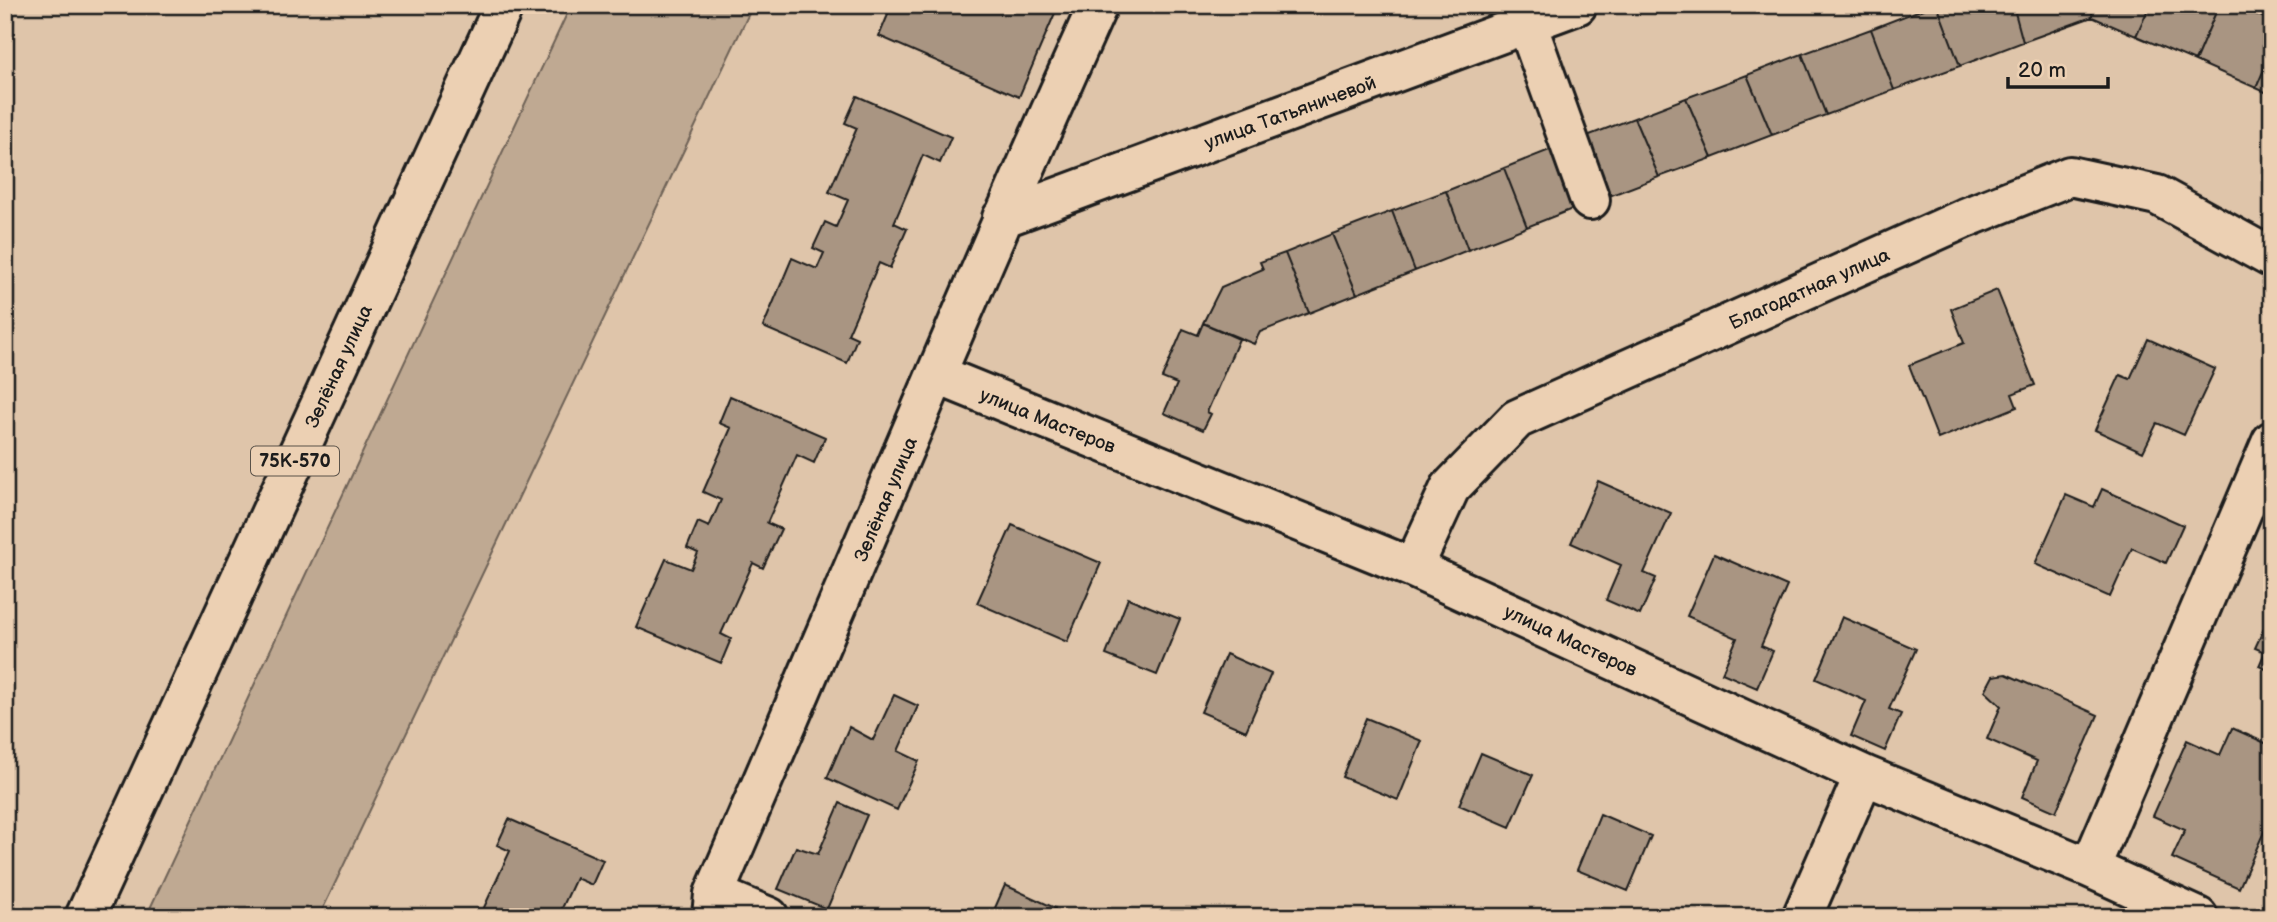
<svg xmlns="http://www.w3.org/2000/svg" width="2277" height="922" font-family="'Balsamiq Sans',sans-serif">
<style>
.green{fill:#bfa992;stroke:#6e6257;stroke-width:2}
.building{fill:#a99582;stroke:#1c1c1c;stroke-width:2}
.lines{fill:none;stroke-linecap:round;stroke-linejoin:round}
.minor-casing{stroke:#1c1c1c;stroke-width:44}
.major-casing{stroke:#1c1c1c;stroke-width:44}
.minor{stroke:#ecd0b3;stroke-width:38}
.major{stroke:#ecd0b3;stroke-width:38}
.labels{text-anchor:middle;stroke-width:7;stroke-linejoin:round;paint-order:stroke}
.shield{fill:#ecd0b3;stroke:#5a5249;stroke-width:2}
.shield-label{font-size:18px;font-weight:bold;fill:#1c1c1c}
.street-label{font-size:19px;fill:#1c1c1c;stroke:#ecd0b3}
</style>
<rect width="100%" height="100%" fill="#dfc5aa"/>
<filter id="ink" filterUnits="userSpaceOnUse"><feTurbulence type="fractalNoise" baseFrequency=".0143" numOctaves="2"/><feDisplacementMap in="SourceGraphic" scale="14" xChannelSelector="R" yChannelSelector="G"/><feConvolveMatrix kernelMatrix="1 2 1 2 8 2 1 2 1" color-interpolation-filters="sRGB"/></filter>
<g filter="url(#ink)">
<path class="green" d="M 571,5 L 753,5 L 319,917 L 146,917 Z"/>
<path class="building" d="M 892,5 L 1056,5 L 1058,6 L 1019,97 L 879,36 Z
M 1933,5 L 1937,5 L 1960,66 L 1894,90 L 1871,29 Z
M 1937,5 L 2013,5 L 2023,42 L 1960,66 Z
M 2013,5 L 2092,5 L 2092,17 L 2023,42 Z
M 2092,5 L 2150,5 L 2136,36 L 2092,17 Z
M 2150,5 L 2219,5 L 2195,61 L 2136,36 Z
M 2219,5 L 2235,5 L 2272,21 L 2272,51 L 2256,88 L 2195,61 Z
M 1871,29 L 1894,90 L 1826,115 L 1802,54 Z
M 2272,51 L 2272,95 L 2256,88 Z
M 1802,54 L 1826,115 L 1772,135 L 1747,75 Z
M 1747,75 L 1772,135 L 1712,158 L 1686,98 Z
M 857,96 L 951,137 L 940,163 L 923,155 L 894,223 L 907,229 L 890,268 L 879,263 L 848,334 L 857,338 L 847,363 L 763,327 L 792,258 L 817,269 L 824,253 L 813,248 L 825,222 L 836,227 L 848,200 L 829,192 L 857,128 L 845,123 Z
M 1686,98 L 1712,158 L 1659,177 L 1634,118 Z
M 1634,118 L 1659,177 L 1604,198 L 1579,139 Z
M 1557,147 L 1580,206 L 1527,227 L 1504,168 Z
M 1504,168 L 1527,227 L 1468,250 L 1446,191 Z
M 1446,191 L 1468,250 L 1415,271 L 1392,211 Z
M 1392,211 L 1415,271 L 1357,294 L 1332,234 Z
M 1332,234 L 1357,294 L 1309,313 L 1285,253 Z
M 1285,253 L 1309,313 L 1260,332 L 1254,344 L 1203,323 L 1221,287 L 1263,269 L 1260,262 Z
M 1997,290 L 2035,385 L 2012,394 L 2017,407 L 1938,439 L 1909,365 L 1964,343 L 1951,309 Z
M 1203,323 L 1239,339 L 1207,412 L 1211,414 L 1203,430 L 1164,413 L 1177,384 L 1162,378 L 1183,329 L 1198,335 Z
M 2148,339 L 2215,369 L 2184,435 L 2157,423 L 2143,452 L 2095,430 L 2120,375 L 2130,379 Z
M 730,396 L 825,437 L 814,463 L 797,455 L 767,523 L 781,529 L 763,568 L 753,563 L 721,634 L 731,639 L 721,663 L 636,627 L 666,559 L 691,569 L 698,553 L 687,548 L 698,522 L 709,527 L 721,500 L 703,492 L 731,428 L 719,423 Z
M 1598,481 L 1671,513 L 1644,573 L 1656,578 L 1640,615 L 1606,600 L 1621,565 L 1571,543 Z
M 2102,489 L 2183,525 L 2166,563 L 2132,548 L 2110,597 L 2035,564 L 2066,495 L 2094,507 Z
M 1012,525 L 1101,563 L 1067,642 L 977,603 Z
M 1714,554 L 1787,586 L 1761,646 L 1773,651 L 1757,688 L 1722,673 L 1737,638 L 1687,616 Z
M 1128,598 L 1180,619 L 1157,675 L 1106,655 Z
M 2272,611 L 2272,672 L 2259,666 L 2265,652 L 2255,648 Z
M 1842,617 L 1916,649 L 1889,709 L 1901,714 L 1885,751 L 1851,736 L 1866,701 L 1816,679 Z
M 1226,654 L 1271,674 L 1246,731 L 1201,712 Z
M 2006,674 L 2098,715 L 2056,812 L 2022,797 L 2037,761 L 1987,739 L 2001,706 L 1985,691 L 1993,676 Z
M 894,695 L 918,706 L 898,751 L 919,761 L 897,810 L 827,778 L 849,727 L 873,740 Z
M 1366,718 L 1422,741 L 1398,800 L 1342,777 Z
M 2232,728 L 2272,746 L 2272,814 L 2239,888 L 2172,858 L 2185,830 L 2153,816 L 2187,740 L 2220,755 Z
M 1481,753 L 1533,775 L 1510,827 L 1459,805 Z
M 840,803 L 867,815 L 827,909 L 778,889 L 796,847 L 818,854 Z
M 1600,814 L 1651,836 L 1628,891 L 1577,870 Z
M 509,819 L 603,860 L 592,885 L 576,878 L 558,917 L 481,914 L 510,851 L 497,845 Z
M 1005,885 L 1055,908 L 1052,917 L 991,917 Z"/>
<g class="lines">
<defs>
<path id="minor" d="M 1527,24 L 1590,200
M 1002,218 L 1577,5
M 938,375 L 1413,568 L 1864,775 L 2090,868 L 2198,917
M 1413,568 L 1450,488 L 1517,419 L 1965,218 L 2070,176 L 2157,195 L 2272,258
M 2090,868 L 2272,441
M 714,894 L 769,917
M 712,917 L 714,894 C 842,598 965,299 1098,5
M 1802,917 L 1864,775"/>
<path id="major" d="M 85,917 L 504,5"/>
</defs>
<use href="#minor" class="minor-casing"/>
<use href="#major" class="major-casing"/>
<use href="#minor" class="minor"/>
<use href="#major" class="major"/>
</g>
</g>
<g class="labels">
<rect class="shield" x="251" y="446.5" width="88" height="29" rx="5"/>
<g class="shield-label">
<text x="295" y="467">75К-570</text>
</g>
<g class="street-label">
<text transform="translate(1290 112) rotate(-20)" y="7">улица Татьяничевой</text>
<text transform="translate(1809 288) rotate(-24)" y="7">Благодатная улица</text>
<text transform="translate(338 366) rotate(-65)" y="7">Зелёная улица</text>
<text transform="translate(1048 420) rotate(22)" y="7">улица Мастеров</text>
<text transform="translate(885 499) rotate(-67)" y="7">Зелёная улица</text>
<text transform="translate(1571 640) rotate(25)" y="7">улица Мастеров</text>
</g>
</g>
<rect width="2277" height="922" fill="none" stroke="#ecd0b3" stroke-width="28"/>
<rect x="14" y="14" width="2249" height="894" fill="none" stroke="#1c1c1c" stroke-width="2.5" filter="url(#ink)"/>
<path d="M2008 77v10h100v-10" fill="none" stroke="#1c1c1c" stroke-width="3.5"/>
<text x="2018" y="77" font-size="21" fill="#1c1c1c" stroke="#ecd0b3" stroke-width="5" paint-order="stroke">20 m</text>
</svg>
